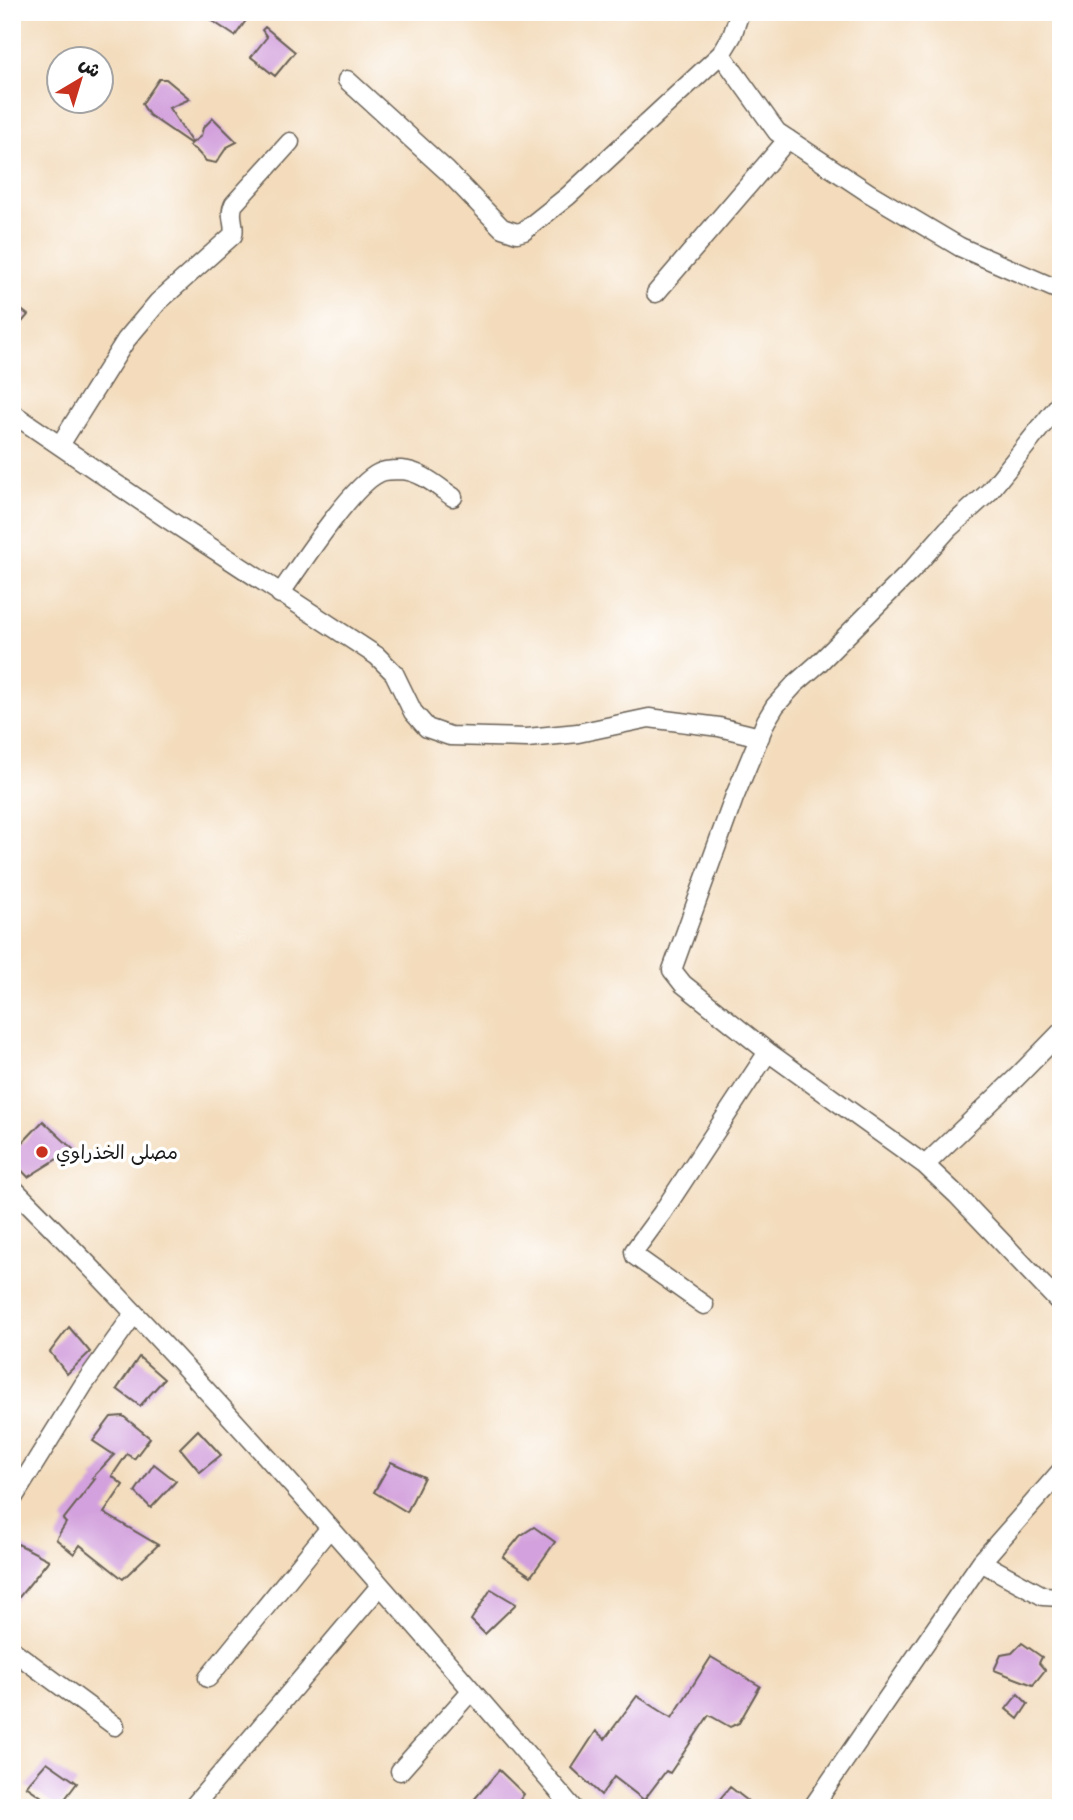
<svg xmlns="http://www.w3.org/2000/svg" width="1073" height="1820" font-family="Mali,'Playpen Sans Arabic',sans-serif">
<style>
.building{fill:#d3a1dd}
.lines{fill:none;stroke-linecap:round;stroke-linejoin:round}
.minor-casing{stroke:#675f54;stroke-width:21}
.minor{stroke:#fff;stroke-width:18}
.poi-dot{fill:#c8321e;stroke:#fff;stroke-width:2.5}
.labels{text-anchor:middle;stroke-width:7;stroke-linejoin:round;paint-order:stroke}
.poi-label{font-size:19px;fill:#1c1c1c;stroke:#fff;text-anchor:start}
</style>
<rect width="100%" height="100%" fill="#fff"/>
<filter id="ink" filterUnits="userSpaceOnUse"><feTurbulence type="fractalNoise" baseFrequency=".0143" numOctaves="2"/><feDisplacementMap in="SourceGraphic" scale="14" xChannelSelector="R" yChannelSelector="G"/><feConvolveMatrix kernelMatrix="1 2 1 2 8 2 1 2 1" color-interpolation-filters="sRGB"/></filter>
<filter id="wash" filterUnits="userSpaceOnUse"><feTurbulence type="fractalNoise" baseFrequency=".00686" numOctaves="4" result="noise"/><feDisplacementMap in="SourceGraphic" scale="28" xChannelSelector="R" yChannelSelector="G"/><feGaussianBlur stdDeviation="1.57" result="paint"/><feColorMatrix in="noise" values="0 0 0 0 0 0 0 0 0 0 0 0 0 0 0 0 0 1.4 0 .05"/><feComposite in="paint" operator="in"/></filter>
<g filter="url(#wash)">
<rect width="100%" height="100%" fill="#f3dbbb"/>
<g id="blocks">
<path class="building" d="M 199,12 L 252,12 L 235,36 Z
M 265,27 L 295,52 L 275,76 L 251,57 L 267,37 L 262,30 Z
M 159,79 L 166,79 L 190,99 L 169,108 L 192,143 L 201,136 L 203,128 L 213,118 L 237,142 L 227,147 L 216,163 L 206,161 L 196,150 L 189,146 L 191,144 L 149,115 L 142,104 Z
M 12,303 L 28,315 L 12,334 Z
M 43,1121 L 73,1149 L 28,1177 L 12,1160 L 12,1154 Z
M 69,1327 L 90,1352 L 67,1374 L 50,1352 Z
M 139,1357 L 164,1379 L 140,1406 L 117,1389 Z
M 123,1416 L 150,1438 L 134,1459 L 127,1454 L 112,1476 L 123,1485 L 104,1513 L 158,1545 L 123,1579 L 80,1545 L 74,1554 L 56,1539 L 66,1523 L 63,1520 L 95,1479 L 92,1478 L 114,1455 L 93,1441 L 111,1417 Z
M 198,1430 L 221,1455 L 200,1472 L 180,1448 Z
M 391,1462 L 424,1477 L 407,1512 L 374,1492 Z
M 154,1464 L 176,1481 L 151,1508 L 135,1492 Z
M 534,1527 L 555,1542 L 531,1576 L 503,1557 L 520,1536 Z
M 18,1544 L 49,1560 L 12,1606 L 12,1555 Z
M 491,1589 L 516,1604 L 485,1634 L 471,1620 Z
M 1022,1643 L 1042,1657 L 1039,1663 L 1045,1670 L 1033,1685 L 994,1670 L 1001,1655 L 1012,1653 Z
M 711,1657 L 760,1686 L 739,1723 L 730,1727 L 709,1715 L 670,1773 L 666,1771 L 644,1800 L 614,1777 L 601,1795 L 572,1768 L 596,1731 L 605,1739 L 637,1696 L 672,1718 Z
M 1018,1694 L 1028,1704 L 1018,1719 L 1006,1709 Z
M 47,1762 L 77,1783 L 58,1808 L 26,1786 Z
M 499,1770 L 524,1794 L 514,1808 L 467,1808 Z
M 730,1787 L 757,1808 L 712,1808 Z"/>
</g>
</g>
<g filter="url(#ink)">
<use href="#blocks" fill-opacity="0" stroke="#675f54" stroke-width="2"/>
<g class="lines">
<defs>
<path id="minor" d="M 721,54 L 732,36 L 740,12
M 347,80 L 447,171 L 502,228 L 517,233 L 524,231 L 568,196 L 721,54 L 777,132 L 869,193 L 960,247 L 1061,291
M 656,293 L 788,139
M 1061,402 L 989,492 L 948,529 L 910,572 L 819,663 L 795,684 L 775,706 L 766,721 L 734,798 L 672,970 L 683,984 L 768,1052 L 925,1165 L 957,1195 L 1061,1304
M 12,413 L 166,518 L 377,656 L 394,673 L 413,712 L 427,728 L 450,736 L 527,738 L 578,733 L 649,718 L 719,727 L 760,737
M 60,445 L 126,340 L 158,302 L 233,235 C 236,224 228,215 234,204 L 290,142
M 280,594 C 299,567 352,485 379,473 C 384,470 395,470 401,470 C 421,471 437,486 453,497
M 925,1165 L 1016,1078 L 1061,1032
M 12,1187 C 209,1384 391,1596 573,1808
M 704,1305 L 635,1256 L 634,1251 L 662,1213 L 768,1052
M 12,1500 L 84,1384 L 134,1314
M 981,1562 L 1043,1596 L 1061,1597
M 12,1650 L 115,1726
M 208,1678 L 329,1529
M 400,1771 L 471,1691
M 192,1808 L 380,1586
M 812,1808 L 981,1562 L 1061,1471"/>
</defs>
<use href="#minor" class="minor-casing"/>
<use href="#minor" class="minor"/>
</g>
</g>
<circle class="poi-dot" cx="42" cy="1152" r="7"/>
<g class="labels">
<g class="poi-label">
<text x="56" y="1159">مصلى الخذراوي</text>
</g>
</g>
<rect width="1073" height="1820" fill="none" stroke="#fff" stroke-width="42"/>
<g transform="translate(80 80) rotate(38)"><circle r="33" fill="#ffffff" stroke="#a4a4a4" stroke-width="2"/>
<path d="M0-5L12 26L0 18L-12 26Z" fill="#c8321e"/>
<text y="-10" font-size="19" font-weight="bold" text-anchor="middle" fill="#1c1c1c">ش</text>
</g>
</svg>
